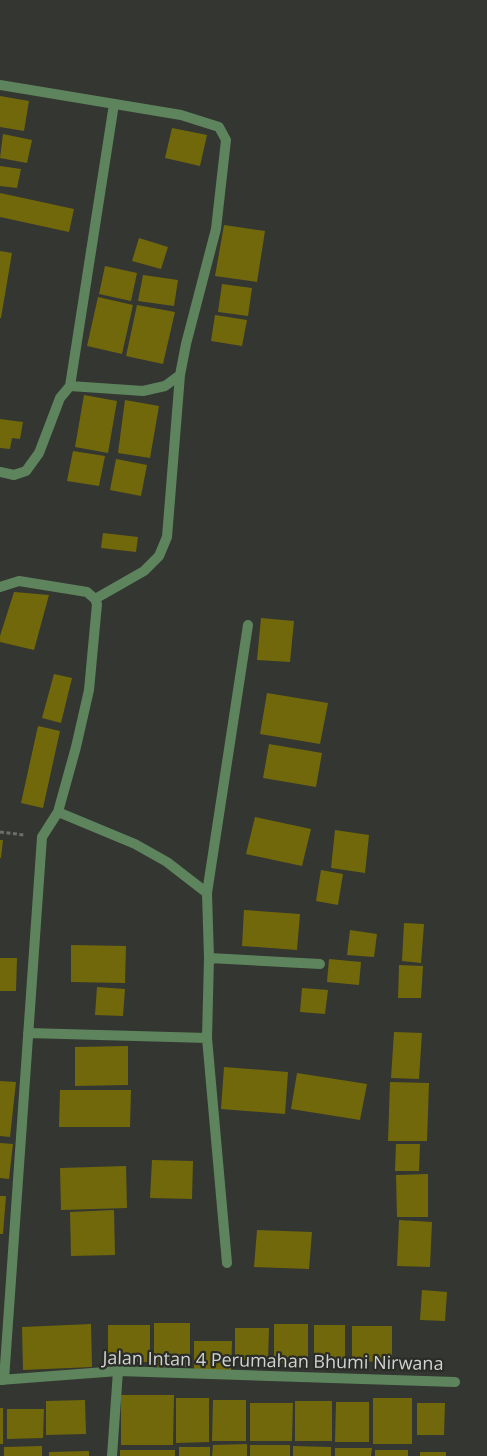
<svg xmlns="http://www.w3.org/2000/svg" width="487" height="1456" font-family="'Open Sans',sans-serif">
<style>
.building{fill:#71680b}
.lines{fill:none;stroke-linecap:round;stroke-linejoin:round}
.path{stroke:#6c6e6a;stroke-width:3;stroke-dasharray:4 2.5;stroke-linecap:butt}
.street{stroke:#5d845c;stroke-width:10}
.labels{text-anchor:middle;stroke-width:4.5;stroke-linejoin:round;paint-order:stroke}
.street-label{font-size:18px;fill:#d2d3d0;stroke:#2a2c27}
</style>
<rect width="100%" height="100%" fill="#343631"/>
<path class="building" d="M 0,96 L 29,101 L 24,131 L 0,127 Z
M 172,128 L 207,135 L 200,166 L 165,158 Z
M 3,134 L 32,140 L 27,163 L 0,158 Z
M 0,166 L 21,169 L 17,188 L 0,186 Z
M 0,193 L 74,209 L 69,232 L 0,217 Z
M 224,225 L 265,231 L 257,282 L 215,276 Z
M 139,238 L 168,247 L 161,269 L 132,261 Z
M 0,251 L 12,253 L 1,318 L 0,318 Z
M 105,266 L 137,273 L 131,301 L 99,294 Z
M 143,275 L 178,280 L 174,306 L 138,301 Z
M 222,284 L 252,288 L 248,316 L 218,312 Z
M 98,297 L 133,305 L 122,354 L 87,346 Z
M 137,305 L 175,312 L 163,364 L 126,356 Z
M 215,315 L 247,320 L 242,346 L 211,341 Z
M 84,395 L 117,401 L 108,453 L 75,447 Z
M 125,400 L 159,406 L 150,458 L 118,453 Z
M 0,419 L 23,422 L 20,439 L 12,438 L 10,449 L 0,448 Z
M 73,451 L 105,456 L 99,486 L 67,481 Z
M 116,459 L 147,465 L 141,496 L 110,490 Z
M 103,533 L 138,537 L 136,552 L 101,548 Z
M 14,592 L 49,595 L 34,650 L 0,642 L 0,636 Z
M 261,618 L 294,621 L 290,662 L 257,660 Z
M 54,674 L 72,678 L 61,723 L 42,718 Z
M 267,693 L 328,703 L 320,744 L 260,734 Z
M 38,726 L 60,731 L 43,808 L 21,803 Z
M 269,744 L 322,753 L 316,787 L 263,778 Z
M 255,817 L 311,829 L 302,866 L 246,854 Z
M 335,830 L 369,835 L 365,873 L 331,868 Z
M 0,840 L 3,840 L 1,858 L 0,858 Z
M 321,870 L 343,874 L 338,905 L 316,901 Z
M 244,910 L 300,914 L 297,950 L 242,946 Z
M 404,923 L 424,924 L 421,963 L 402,961 Z
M 350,930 L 377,934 L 374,957 L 347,955 Z
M 71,945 L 126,946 L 125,983 L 71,982 Z
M 0,958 L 17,958 L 16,991 L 0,991 Z
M 329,959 L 361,962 L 359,985 L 327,982 Z
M 399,965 L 423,966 L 421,998 L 398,998 Z
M 97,987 L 125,989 L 123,1016 L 95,1015 Z
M 302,988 L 328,990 L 325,1014 L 300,1012 Z
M 394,1032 L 422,1033 L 419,1079 L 391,1078 Z
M 128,1046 L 128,1085 L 75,1086 L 75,1047 Z
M 224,1067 L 288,1072 L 285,1114 L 221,1109 Z
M 297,1073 L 367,1084 L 360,1120 L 291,1109 Z
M 0,1081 L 16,1082 L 10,1137 L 0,1136 Z
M 390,1082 L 429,1083 L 427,1141 L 388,1141 Z
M 60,1090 L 131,1090 L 130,1127 L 59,1127 Z
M 0,1143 L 13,1144 L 9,1179 L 0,1178 Z
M 396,1144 L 420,1144 L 419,1171 L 395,1171 Z
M 152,1160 L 193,1161 L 192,1199 L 150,1198 Z
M 126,1166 L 127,1208 L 61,1210 L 60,1168 Z
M 428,1174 L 428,1217 L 397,1217 L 396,1175 Z
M 0,1196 L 6,1196 L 3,1234 L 0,1234 Z
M 114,1210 L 115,1255 L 71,1256 L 70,1212 Z
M 399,1220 L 432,1222 L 430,1267 L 397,1266 Z
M 257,1230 L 312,1232 L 309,1269 L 254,1267 Z
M 422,1290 L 447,1292 L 445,1321 L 420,1320 Z
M 154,1323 L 190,1323 L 190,1367 L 154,1367 Z
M 91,1324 L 92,1367 L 23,1370 L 22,1327 Z
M 274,1324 L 308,1324 L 308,1363 L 274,1363 Z
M 108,1325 L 150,1325 L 150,1362 L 108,1362 Z
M 314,1325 L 345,1325 L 345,1360 L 314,1360 Z
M 352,1326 L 392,1326 L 392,1362 L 352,1361 Z
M 235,1328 L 269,1328 L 268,1360 L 235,1360 Z
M 194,1341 L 232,1341 L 231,1371 L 194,1371 Z
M 121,1395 L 174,1395 L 173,1445 L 121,1445 Z
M 176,1398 L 209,1398 L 209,1442 L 176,1443 Z
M 373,1398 L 412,1398 L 412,1444 L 373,1444 Z
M 85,1400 L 86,1434 L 46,1435 L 46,1401 Z
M 213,1400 L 246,1400 L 246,1441 L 212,1441 Z
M 295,1401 L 332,1401 L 332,1441 L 295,1441 Z
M 336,1402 L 369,1402 L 369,1442 L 335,1442 Z
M 250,1403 L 293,1403 L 292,1441 L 250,1441 Z
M 417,1403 L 445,1403 L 444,1435 L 417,1435 Z
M 0,1408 L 3,1408 L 3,1444 L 0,1444 Z
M 7,1409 L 44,1409 L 43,1438 L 7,1439 Z
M 247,1444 L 247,1456 L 212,1456 L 213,1445 Z
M 250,1445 L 290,1445 L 290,1456 L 250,1456 Z
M 42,1446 L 42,1456 L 4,1456 L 4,1447 Z
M 293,1446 L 331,1447 L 331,1456 L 293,1456 Z
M 179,1447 L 210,1447 L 210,1456 L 179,1456 Z
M 335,1448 L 372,1448 L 371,1456 L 335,1456 Z
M 120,1450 L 175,1450 L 175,1456 L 120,1456 Z
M 375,1450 L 408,1450 L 408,1456 L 375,1456 Z
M 89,1451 L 89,1456 L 49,1456 L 49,1452 Z
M 420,1452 L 446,1452 L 446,1456 L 420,1456 Z"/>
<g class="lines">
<path class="path" d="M 0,832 L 24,835"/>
<path class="street" d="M 0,85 L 181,115 L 219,127 L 226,140 L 216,229 L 186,344 L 180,375 L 165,386 L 143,391 L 70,386 L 60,398 L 39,453 L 26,471 L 14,475 L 0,472
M 70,386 L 114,104
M 0,587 L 19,581 L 87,592 L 95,599 L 97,604 L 89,690 L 76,747 L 58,812 L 42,837 L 4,1380
M 95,599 L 144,571 L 159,556 L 167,537 L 180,375
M 58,812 L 135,844 L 167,862 L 207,893
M 209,958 L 320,964
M 28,1033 L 207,1038
M 227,1263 L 207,1038 L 209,958 L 207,893 L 248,625
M 0,1380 L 118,1371 L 455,1382
M 112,1456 L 118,1371"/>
</g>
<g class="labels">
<g class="street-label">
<text transform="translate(273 1361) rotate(1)" y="6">Jalan Intan 4 Perumahan Bhumi Nirwana</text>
</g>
</g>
</svg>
